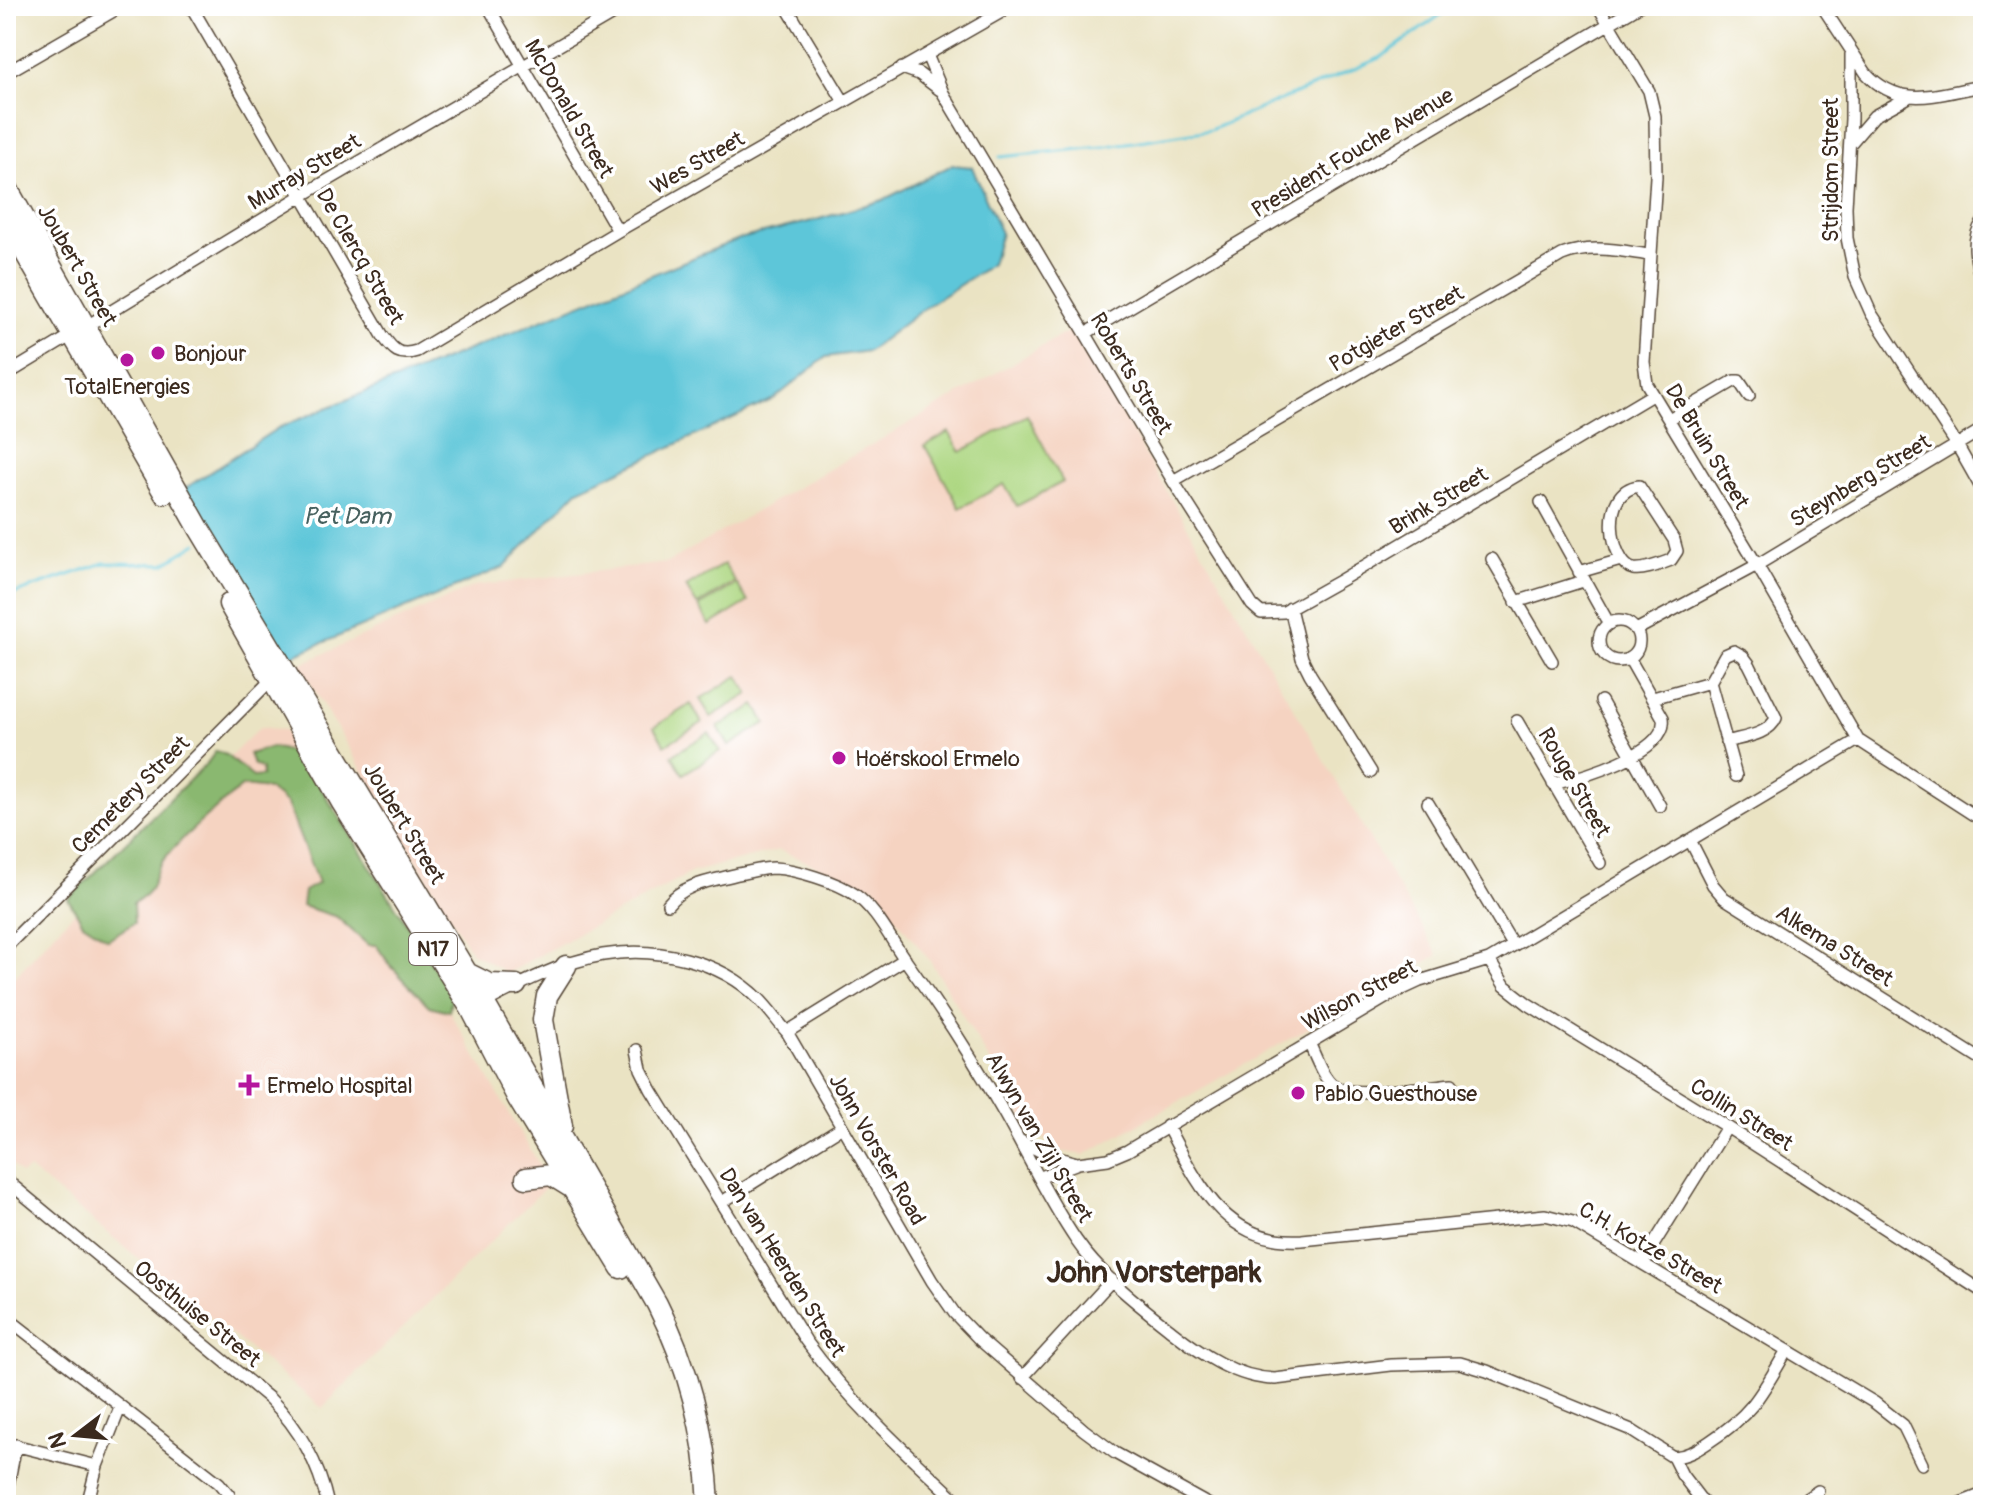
<svg xmlns="http://www.w3.org/2000/svg" width="1989" height="1511" font-family="Pangolin,sans-serif">
<style>
.built{fill:#f5d3c1}
.green{fill:#add782;stroke:#748050;stroke-width:2}
.forest{fill:#8ab870;stroke:#627147;stroke-width:2}
.water{fill:#5dc6d9;stroke:#4c787c;stroke-width:2}
.lines{fill:none;stroke-linecap:round;stroke-linejoin:round}
.stream{stroke:#5dc6d9;stroke-width:3}
.street-casing{stroke:#554637;stroke-width:14}
.highway-casing{stroke:#554637;stroke-width:23}
.street{stroke:#fff;stroke-width:11}
.highway{stroke:#fff;stroke-width:20}
.poi-dot{fill:#b5179e;stroke:#fff;stroke-width:3}
.labels{text-anchor:middle;stroke-width:7;stroke-linejoin:round;paint-order:stroke}
.shield{fill:#fff;stroke:#766a62;stroke-width:2}
.shield-label{font-size:20px;font-weight:bold;fill:#3b2a1e}
.street-label{font-size:22px;fill:#3b2a1e;stroke:#fff}
.poi-label{font-size:22px;fill:#3b2a1e;stroke:#fff;text-anchor:start}
.water-label{font-size:24px;font-style:italic;fill:#47615f;stroke:#fff}
.district-label{font-size:30px;font-weight:bold;fill:#3b2a1e;stroke:#fff}
</style>
<rect width="100%" height="100%" fill="#fff"/>
<filter id="ink" filterUnits="userSpaceOnUse"><feTurbulence type="fractalNoise" baseFrequency=".0125" numOctaves="2"/><feDisplacementMap in="SourceGraphic" scale="16" xChannelSelector="R" yChannelSelector="G"/><feConvolveMatrix kernelMatrix="1 2 1 2 8 2 1 2 1" color-interpolation-filters="sRGB"/></filter>
<filter id="wash" filterUnits="userSpaceOnUse"><feTurbulence type="fractalNoise" baseFrequency=".006" numOctaves="4" result="noise"/><feDisplacementMap in="SourceGraphic" scale="32" xChannelSelector="R" yChannelSelector="G"/><feGaussianBlur stdDeviation="1.8" result="paint"/><feColorMatrix in="noise" values="0 0 0 0 0 0 0 0 0 0 0 0 0 0 0 0 0 1.4 0 .05"/><feComposite in="paint" operator="in"/></filter>
<g filter="url(#wash)">
<rect width="100%" height="100%" fill="#eae3c3"/>
<path class="built" d="M 1072,329 L 1438,955 L 1084,1155 L 1059,1151 L 1026,1122 L 931,962 L 872,889 L 779,850 L 692,872 L 507,973 L 471,952 L 299,665 L 474,586 L 667,563 Z
M 260,727 L 285,730 L 550,1183 L 322,1408 L 29,1169 L 21,1174 L 6,1159 L 6,987 L 56,931 Z"/>
<path class="green" d="M 1027,415 L 1063,482 L 1017,506 L 1004,484 L 960,508 L 925,446 L 949,432 L 961,452 Z
M 724,564 L 735,582 L 697,605 L 686,587 Z
M 737,584 L 748,602 L 710,625 L 699,606 Z
M 738,676 L 749,694 L 711,717 L 700,699 Z
M 691,704 L 702,723 L 665,745 L 654,727 Z
M 755,705 L 766,723 L 729,746 L 718,727 Z
M 709,733 L 720,751 L 683,774 L 672,755 Z"/>
<path class="forest" d="M 271,747 L 292,752 L 295,747 L 452,996 L 449,1011 L 429,1006 L 391,966 L 376,945 L 368,945 L 337,917 L 302,906 L 304,891 L 318,883 L 287,804 L 268,789 L 243,786 C 216,808 187,832 164,859 C 149,877 161,888 133,903 L 134,923 L 108,939 L 83,923 L 68,899 L 208,762 L 216,751 L 226,755 L 253,777 L 262,776 L 262,769 L 253,764 L 249,754 Z"/>
<path class="water" d="M 952,165 L 972,167 L 1001,233 L 992,264 L 927,306 L 868,351 L 826,357 L 774,399 L 578,490 L 504,567 L 289,657 L 184,489 L 278,428 L 739,239 L 816,220 L 883,200 Z"/>
<g class="lines">
<path class="stream" d="M 1000,157 L 1101,147 L 1210,130 L 1380,58 L 1453,6
M 6,600 L 16,593 L 104,563 L 164,564 L 197,543"/>
</g>
</g>
<g filter="url(#ink)">
<g class="lines">
<defs>
<path id="street" d="M 191,6 L 383,336 C 393,350 399,357 417,351 L 618,231 L 1012,6
M 488,6 L 618,231
M 786,6 L 844,102
M 1598,6 L 1649,91 L 1655,116 L 1656,177 L 1644,362 L 1647,384 L 1757,565 L 1858,740 L 1983,821
M 1822,6 L 1866,73 C 1901,111 1938,93 1983,86
M 1851,54 L 1851,119 L 1846,207 L 1847,238 L 1855,277 L 1871,313 L 1957,445 L 1983,491
M 927,55 L 943,93 L 1173,481 L 1252,605 L 1261,613 L 1284,612 L 1341,580 L 1652,395
M 902,68 L 919,74 L 940,90
M 6,73 L 122,6
M 1850,144 L 1874,116 L 1907,98
M 1983,222 C 1968,241 1978,266 1983,288
M 1086,333 L 1639,6
M 6,375 L 303,195 L 626,6
M 1669,419 L 1734,381 L 1739,381 L 1749,396
M 1173,481 L 1562,255 C 1591,244 1620,251 1650,255
M 1639,486 L 1674,540 L 1677,551 L 1671,560 C 1660,564 1644,571 1633,569 C 1611,564 1598,491 1639,486 Z
M 1541,502 L 1609,624
M 1492,559 L 1552,661
M 1579,572 L 1621,560
M 1516,602 L 1583,581
M 1290,608 L 1302,658 L 1310,674 L 1371,772
M1599 641a20 20 0 1 1 40 0a20 20 0 1 1-40 0Z
M 1636,630 L 1757,565 L 1983,429
M 1653,698 L 1710,682
M 1601,701 L 1660,806
M 1517,721 L 1600,863
M 1726,742 C 1743,737 1769,735 1776,718 L 1749,664 L 1743,656 L 1734,651 L 1725,655 L 1710,682 L 1736,776
M 1553,784 C 1579,778 1669,753 1663,718 L 1629,658
M 1428,803 L 1513,945
M 1690,840 L 1713,885 L 1724,898 L 1983,1061
M 668,904 C 685,883 712,881 738,874 C 750,872 762,868 774,868 C 795,869 837,882 854,894 C 877,910 890,939 906,961 C 940,1008 972,1057 1001,1108 C 1026,1151 1047,1198 1076,1240 C 1100,1275 1139,1305 1172,1331 C 1201,1354 1236,1378 1275,1379 L 1391,1365 L 1460,1363 L 1487,1371 L 1629,1429 L 1673,1457 C 1688,1456 1697,1450 1709,1442 C 1753,1413 1761,1395 1787,1350
M 6,947 L 273,678
M 1489,960 L 1505,986 L 1528,1004 L 1727,1127 L 1983,1292
M 482,1004 C 520,984 561,962 603,955 C 656,946 720,960 759,999 C 769,1009 777,1021 787,1032 L 932,1281 L 955,1314 L 980,1340 L 1084,1430 L 1115,1453 L 1209,1505
M 787,1032 L 905,959
M 1309,1043 C 1316,1057 1322,1077 1334,1086 C 1352,1099 1428,1086 1452,1084
M 637,1050 L 641,1069 L 651,1089 L 806,1341 C 851,1403 906,1453 962,1505
M 1167,1126 C 1198,1184 1225,1245 1302,1240 L 1545,1215 L 1573,1222 L 1875,1403 L 1903,1425 L 1922,1464
M 1019,1140 L 1047,1155 L 1077,1163
M 1041,1177 L 1078,1163 L 1108,1159 L 1127,1151 L 1392,994 L 1420,981 L 1489,960 L 1858,740
M 6,1180 L 270,1399 C 300,1429 319,1464 328,1505
M 722,1202 L 842,1127
M 1642,1263 L 1727,1127
M 6,1317 L 219,1483 L 229,1495 L 232,1505
M 1022,1378 L 1112,1280
M 6,1443 L 97,1466
M 1673,1457 L 1682,1475 L 1705,1505
M 6,1495 L 16,1445
M 87,1505 L 97,1466 L 120,1408
M 1797,1505 L 1818,1491
M 1955,1505 L 1983,1494"/>
<path id="highway" d="M 6,186 L 200,530 L 467,973 L 657,1304 C 689,1367 706,1434 709,1505
M 6,220 L 164,493
M 229,604 L 342,803 L 471,1009 L 518,1099 L 621,1268
M 467,973 L 489,984 L 516,985
M 562,1126 L 543,1020 L 547,996 L 566,966
M 526,1178 L 551,1175 L 572,1188"/>
</defs>
<use href="#street" class="street-casing"/>
<use href="#highway" class="highway-casing"/>
<use href="#street" class="street"/>
<use href="#highway" class="highway"/>
</g>
</g>
<g class="poi-dot">
<circle cx="158" cy="353" r="8"/>
<circle cx="127" cy="360" r="8"/>
<circle cx="839" cy="758" r="8"/>
<path d="M245 1073h8v8h8v8h-8v8h-8v-8h-8v-8h8z"/>
<circle cx="1298" cy="1093" r="8"/>
</g>
<g class="labels">
<rect class="shield" x="409" y="933" width="48" height="32" rx="6"/>
<g class="shield-label">
<text x="433" y="956">N17</text>
</g>
<g class="street-label">
<text transform="translate(570 108) rotate(60)" y="8">McDonald Street</text>
<text transform="translate(1352 152) rotate(-31)" y="8">President Fouche Avenue</text>
<text transform="translate(697 162) rotate(-30)" y="8">Wes Street</text>
<text transform="translate(1830 170) rotate(-90)" y="8">Strijdom Street</text>
<text transform="translate(304 171) rotate(-31)" y="8">Murray Street</text>
<text transform="translate(361 256) rotate(60)" y="8">De Clercq Street</text>
<text transform="translate(78 265) rotate(60)" y="8">Joubert Street</text>
<text transform="translate(1396 328) rotate(-30)" y="8">Potgieter Street</text>
<text transform="translate(1132 373) rotate(59)" y="8">Roberts Street</text>
<text transform="translate(1708 446) rotate(59)" y="8">De Bruin Street</text>
<text transform="translate(1860 480) rotate(-31)" y="8">Steynberg Street</text>
<text transform="translate(1438 500) rotate(-31)" y="8">Brink Street</text>
<text transform="translate(1575 782) rotate(60)" y="8">Rouge Street</text>
<text transform="translate(130 794) rotate(-45)" y="8">Cemetery Street</text>
<text transform="translate(405 823) rotate(59)" y="8">Joubert Street</text>
<text transform="translate(1835 945) rotate(32)" y="8">Alkema Street</text>
<text transform="translate(1359 994) rotate(-28)" y="8">Wilson Street</text>
<text transform="translate(1742 1114) rotate(32)" y="8">Collin Street</text>
<text transform="translate(1040 1137) rotate(60)" y="8">Alwyn van Zijl Street</text>
<text transform="translate(878 1149) rotate(60)" y="8">John Vorster Road</text>
<text transform="translate(1651 1247) rotate(30)" y="8">C.H. Kotze Street</text>
<text transform="translate(783 1262) rotate(58)" y="8">Dan van Heerden Street</text>
<text transform="translate(198 1313) rotate(39)" y="8">Oosthuise Street</text>
</g>
<g class="poi-label">
<text x="174" y="361">Bonjour</text>
<text x="127" y="394" text-anchor="middle">TotalEnergies</text>
<text x="855" y="766">Hoërskool Ermelo</text>
<text x="267" y="1093">Ermelo Hospital</text>
<text x="1314" y="1101">Pablo Guesthouse</text>
</g>
<g class="water-label">
<text x="347" y="524">Pet Dam</text>
</g>
<g class="district-label">
<text x="1154" y="1282">John Vorsterpark</text>
</g>
</g>
<rect width="1989" height="1511" fill="none" stroke="#fff" stroke-width="32"/>
<g transform="translate(76 1435) rotate(254)" stroke="#ffffff" stroke-width="6" paint-order="stroke">
<path d="M0-6L14 30L0 20L-14 30Z" fill="#3b2a1e"/>
<text y="-12" font-size="22" font-weight="bold" text-anchor="middle" fill="#3b2a1e">N</text>
</g>
</svg>
